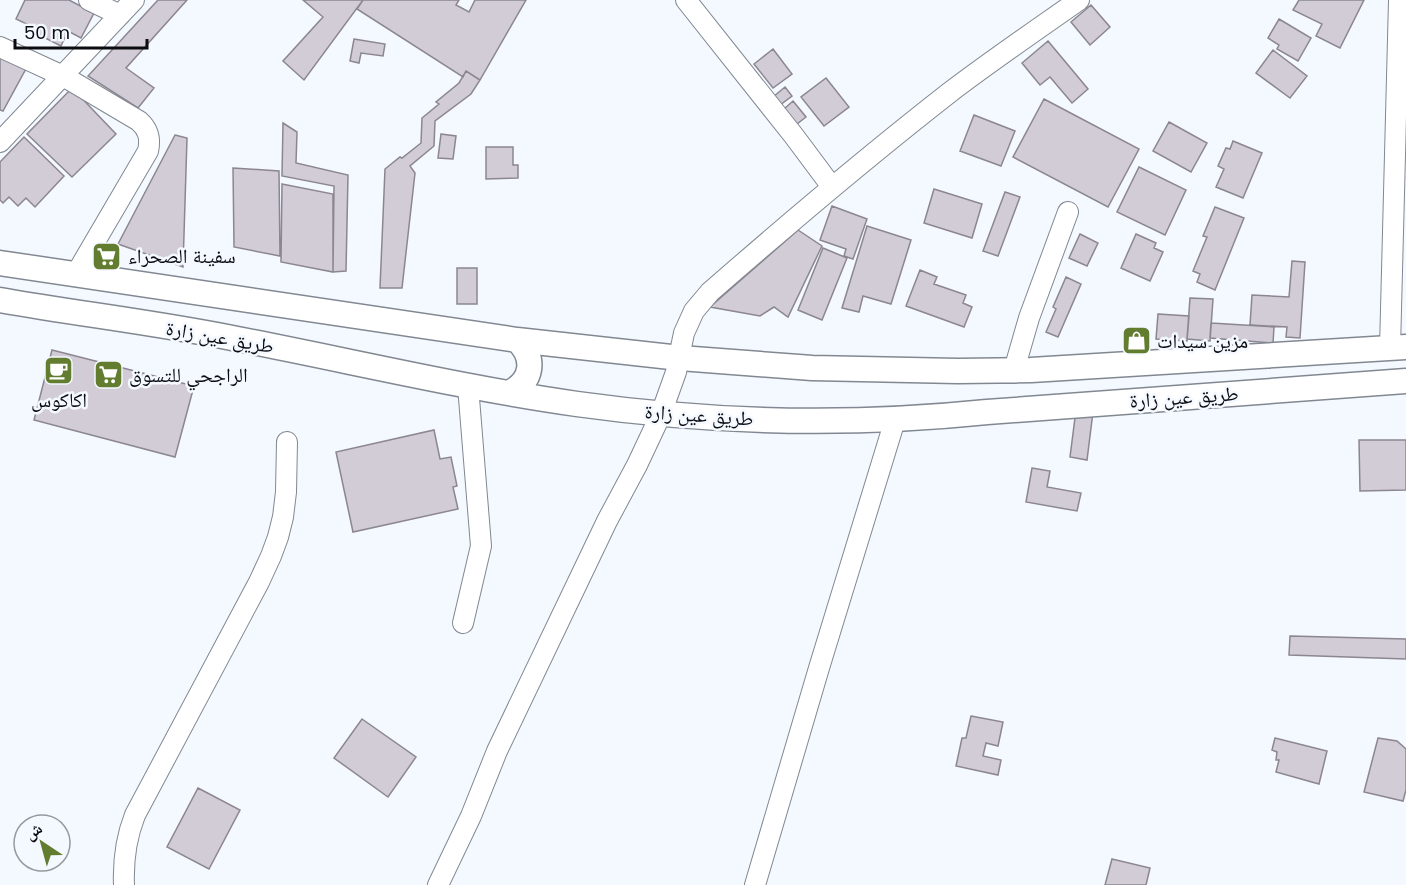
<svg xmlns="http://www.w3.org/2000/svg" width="1406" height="885" font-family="Poppins,'Noto Naskh Arabic',sans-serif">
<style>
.building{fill:#d2ccd7;stroke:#8b8690;stroke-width:1.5}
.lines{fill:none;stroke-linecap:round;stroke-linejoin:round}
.minor-casing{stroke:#818891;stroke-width:22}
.major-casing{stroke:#818891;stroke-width:27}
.minor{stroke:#fff;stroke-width:20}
.major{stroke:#fff;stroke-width:24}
.labels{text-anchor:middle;stroke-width:5;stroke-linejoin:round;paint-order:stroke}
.poi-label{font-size:20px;fill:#0a0c10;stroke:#f4f8ff;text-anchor:start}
.street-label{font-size:20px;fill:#0a0c10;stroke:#f4f8ff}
</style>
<rect width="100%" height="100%" fill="#f4f8ff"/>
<path class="building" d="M 25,0 L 69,0 L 94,13 L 81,38 L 68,31 L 61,46 L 37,34 L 39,30 L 16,19 Z
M 158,0 L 187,0 L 126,68 L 154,88 L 138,108 L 88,76 Z
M 303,0 L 363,0 L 304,80 L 283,61 L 323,17 Z
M 363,0 L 459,0 L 456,5 L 469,12 L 475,0 L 526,0 L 480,80 L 466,71 L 463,77 L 357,9 Z
M 1299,0 L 1364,0 L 1340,48 L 1316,36 L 1322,24 L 1293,10 Z
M 1091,5 L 1110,27 L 1090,45 L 1071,22 Z
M 1279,19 L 1311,38 L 1298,61 L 1277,49 L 1279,45 L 1268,38 Z
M 354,39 L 385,44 L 383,56 L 361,53 L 359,63 L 350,61 Z
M 1048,41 L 1088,89 L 1072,103 L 1050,77 L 1040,85 L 1022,63 Z
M 773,49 L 792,74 L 773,88 L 754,64 Z
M 0,50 L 28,65 L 3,111 L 0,110 Z
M 1273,50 L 1307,76 L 1290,98 L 1256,73 Z
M 466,71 L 480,80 L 471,94 L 435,121 L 434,146 L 410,166 L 415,173 L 402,288 L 380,288 L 385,169 L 400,157 L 402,158 L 421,143 L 422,118 L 439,104 L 436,102 L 459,83 Z
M 826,78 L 849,107 L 824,126 L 801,97 Z
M 785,87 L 792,96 L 780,105 L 773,97 Z
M 72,88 L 116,134 L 72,177 L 27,134 Z
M 1044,99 L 1139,149 L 1108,207 L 1013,157 Z
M 793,101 L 806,117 L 797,124 L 784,109 Z
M 974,115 L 1015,131 L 1001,166 L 960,151 Z
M 1169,122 L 1207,143 L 1191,172 L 1153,151 Z
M 283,123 L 297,132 L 296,163 L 348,175 L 346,271 L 333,272 L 334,186 L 282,176 Z
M 441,134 L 456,136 L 453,159 L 438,158 Z
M 175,135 L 187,138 L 183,267 L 118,244 Z
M 24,137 L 64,176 L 35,207 L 26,198 L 18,206 L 9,197 L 3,203 L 0,200 L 0,162 Z
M 1233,141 L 1262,153 L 1243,198 L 1216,187 L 1224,169 L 1218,166 L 1226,148 L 1230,149 Z
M 486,147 L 513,147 L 513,165 L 518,165 L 518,178 L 486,179 Z
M 1139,167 L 1186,190 L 1165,235 L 1117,212 Z
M 233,168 L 279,171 L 280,256 L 234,247 Z
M 282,184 L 333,194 L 333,272 L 281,262 Z
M 934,189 L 982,204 L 972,238 L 924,223 Z
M 1005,192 L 1020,197 L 998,256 L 983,251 Z
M 832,206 L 867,219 L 853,259 L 844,256 L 846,249 L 820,240 Z
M 1215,207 L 1244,218 L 1215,290 L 1197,282 L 1200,274 L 1193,271 L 1207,237 L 1203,236 Z
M 867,226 L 911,240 L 891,304 L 863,296 L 859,312 L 842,308 Z
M 798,230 L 822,246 L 788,317 L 774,307 L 760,316 L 710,307 Z
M 1080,234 L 1098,243 L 1087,266 L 1069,258 Z
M 1136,234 L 1156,243 L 1154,248 L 1163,252 L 1150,281 L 1121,268 Z
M 823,248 L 847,258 L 822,320 L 798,310 Z
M 1292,261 L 1305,262 L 1300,338 L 1286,337 L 1287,327 L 1250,325 L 1252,295 L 1289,297 Z
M 457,268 L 477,268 L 477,304 L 457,304 Z
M 920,270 L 937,277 L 934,284 L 966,295 L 963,303 L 972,307 L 964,327 L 906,306 Z
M 1066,277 L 1081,284 L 1058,337 L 1046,332 L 1056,309 L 1053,307 Z
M 1190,298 L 1213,299 L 1210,341 L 1187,339 Z
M 1158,314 L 1189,316 L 1187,341 L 1156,339 Z
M 1211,323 L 1274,327 L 1273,343 L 1210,338 Z
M 52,350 L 194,386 L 175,457 L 34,420 Z
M 1076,410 L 1093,412 L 1087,460 L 1070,457 Z
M 434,430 L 440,459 L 451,457 L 457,486 L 453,487 L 458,509 L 353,532 L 336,452 Z
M 1359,440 L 1406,440 L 1406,490 L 1360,491 Z
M 1032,468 L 1050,471 L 1047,487 L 1081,493 L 1077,511 L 1026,502 Z
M 1290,636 L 1406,639 L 1406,659 L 1289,655 Z
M 971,716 L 1003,722 L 998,746 L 986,743 L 983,756 L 1001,760 L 998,775 L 956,766 L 962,738 L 966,738 Z
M 362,719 L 416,757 L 388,797 L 334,758 Z
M 1275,738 L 1327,751 L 1319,784 L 1276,772 L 1279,760 L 1276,760 L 1277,752 L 1272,750 Z
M 1378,738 L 1397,741 L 1406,749 L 1406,790 L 1403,801 L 1364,792 Z
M 198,788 L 240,810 L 209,869 L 167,847 Z
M 1112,859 L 1150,868 L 1146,885 L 1105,885 Z"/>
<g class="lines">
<defs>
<path id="minor" d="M 89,0 L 120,15
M 686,0 L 794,136 L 832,187
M 0,47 L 63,76 L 139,121 C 148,129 151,138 148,151 L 76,274
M 0,142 L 134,0
M 1390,348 L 1399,0
M 1014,370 L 1029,318 L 1068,212
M 463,623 L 481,546 L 468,386
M 124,885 C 123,861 126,838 135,815 L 259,582 L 271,556 L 278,537 L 283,517 L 286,492 L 287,442
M 438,885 L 471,816 L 497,751 L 607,521 L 637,465 L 661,414 L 676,372 L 684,333 L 694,311 L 710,292 C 788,224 867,157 949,93 C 991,61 1035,31 1079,0
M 755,885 L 819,668 L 895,420"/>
<path id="major" d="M 0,263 L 517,340 L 680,358 L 812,368 L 958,371 L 1031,370 L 1406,347
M 0,300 C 79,314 159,323 237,339 C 351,361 463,388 577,404 C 713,423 851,426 987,412 L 1406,381
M 509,393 C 533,381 536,358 517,340"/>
</defs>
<use href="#minor" class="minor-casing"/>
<use href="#major" class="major-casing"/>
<use href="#minor" class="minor"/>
<use href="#major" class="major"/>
</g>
<defs>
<symbol id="supermarket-square" viewBox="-11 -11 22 22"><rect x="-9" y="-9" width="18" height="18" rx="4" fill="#627d30" stroke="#f4f8ff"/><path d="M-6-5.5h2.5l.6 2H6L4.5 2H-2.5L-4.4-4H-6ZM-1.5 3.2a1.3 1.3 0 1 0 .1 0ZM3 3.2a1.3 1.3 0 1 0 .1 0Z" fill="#fff"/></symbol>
<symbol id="shop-square" viewBox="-11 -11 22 22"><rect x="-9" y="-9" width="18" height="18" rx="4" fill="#627d30" stroke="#f4f8ff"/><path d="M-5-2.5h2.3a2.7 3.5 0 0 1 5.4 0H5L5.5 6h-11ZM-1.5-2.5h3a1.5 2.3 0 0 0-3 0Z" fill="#fff"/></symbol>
<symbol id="cafe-square" viewBox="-11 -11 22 22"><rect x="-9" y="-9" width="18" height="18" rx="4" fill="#627d30" stroke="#f4f8ff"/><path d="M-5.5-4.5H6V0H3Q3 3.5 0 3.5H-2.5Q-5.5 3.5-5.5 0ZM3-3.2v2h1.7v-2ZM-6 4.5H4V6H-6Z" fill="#fff"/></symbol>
</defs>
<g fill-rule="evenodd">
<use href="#supermarket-square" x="90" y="240" width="33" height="33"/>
<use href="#shop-square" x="1120" y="324" width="33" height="33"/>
<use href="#cafe-square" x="42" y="354" width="33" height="33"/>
<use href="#supermarket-square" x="92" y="358" width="33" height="33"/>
</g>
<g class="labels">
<g class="poi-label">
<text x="128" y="263">سفينة الصحراء</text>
<text x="1157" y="348">مزين سيدات</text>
<text x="129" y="382">الراجحي للتسوق</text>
<text x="59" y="407" text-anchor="middle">اكاكوس</text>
</g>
<g class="street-label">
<text transform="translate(220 337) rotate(10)" y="7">طريق عين زارة</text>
<text transform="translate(1184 397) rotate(-4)" y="7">طريق عين زارة</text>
<text transform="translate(699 415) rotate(4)" y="7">طريق عين زارة</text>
</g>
</g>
<g transform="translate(42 843) rotate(324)"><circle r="28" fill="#f4f8ff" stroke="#969a9f" stroke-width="1.5"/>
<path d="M0-4.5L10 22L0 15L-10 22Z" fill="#627d30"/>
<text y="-9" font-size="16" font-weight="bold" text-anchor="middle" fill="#0a0c10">ش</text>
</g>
<path d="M15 39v9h132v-9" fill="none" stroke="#0a0c10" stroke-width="3"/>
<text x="24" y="39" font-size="18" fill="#0a0c10" stroke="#f4f8ff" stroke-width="4.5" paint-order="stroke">50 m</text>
</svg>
